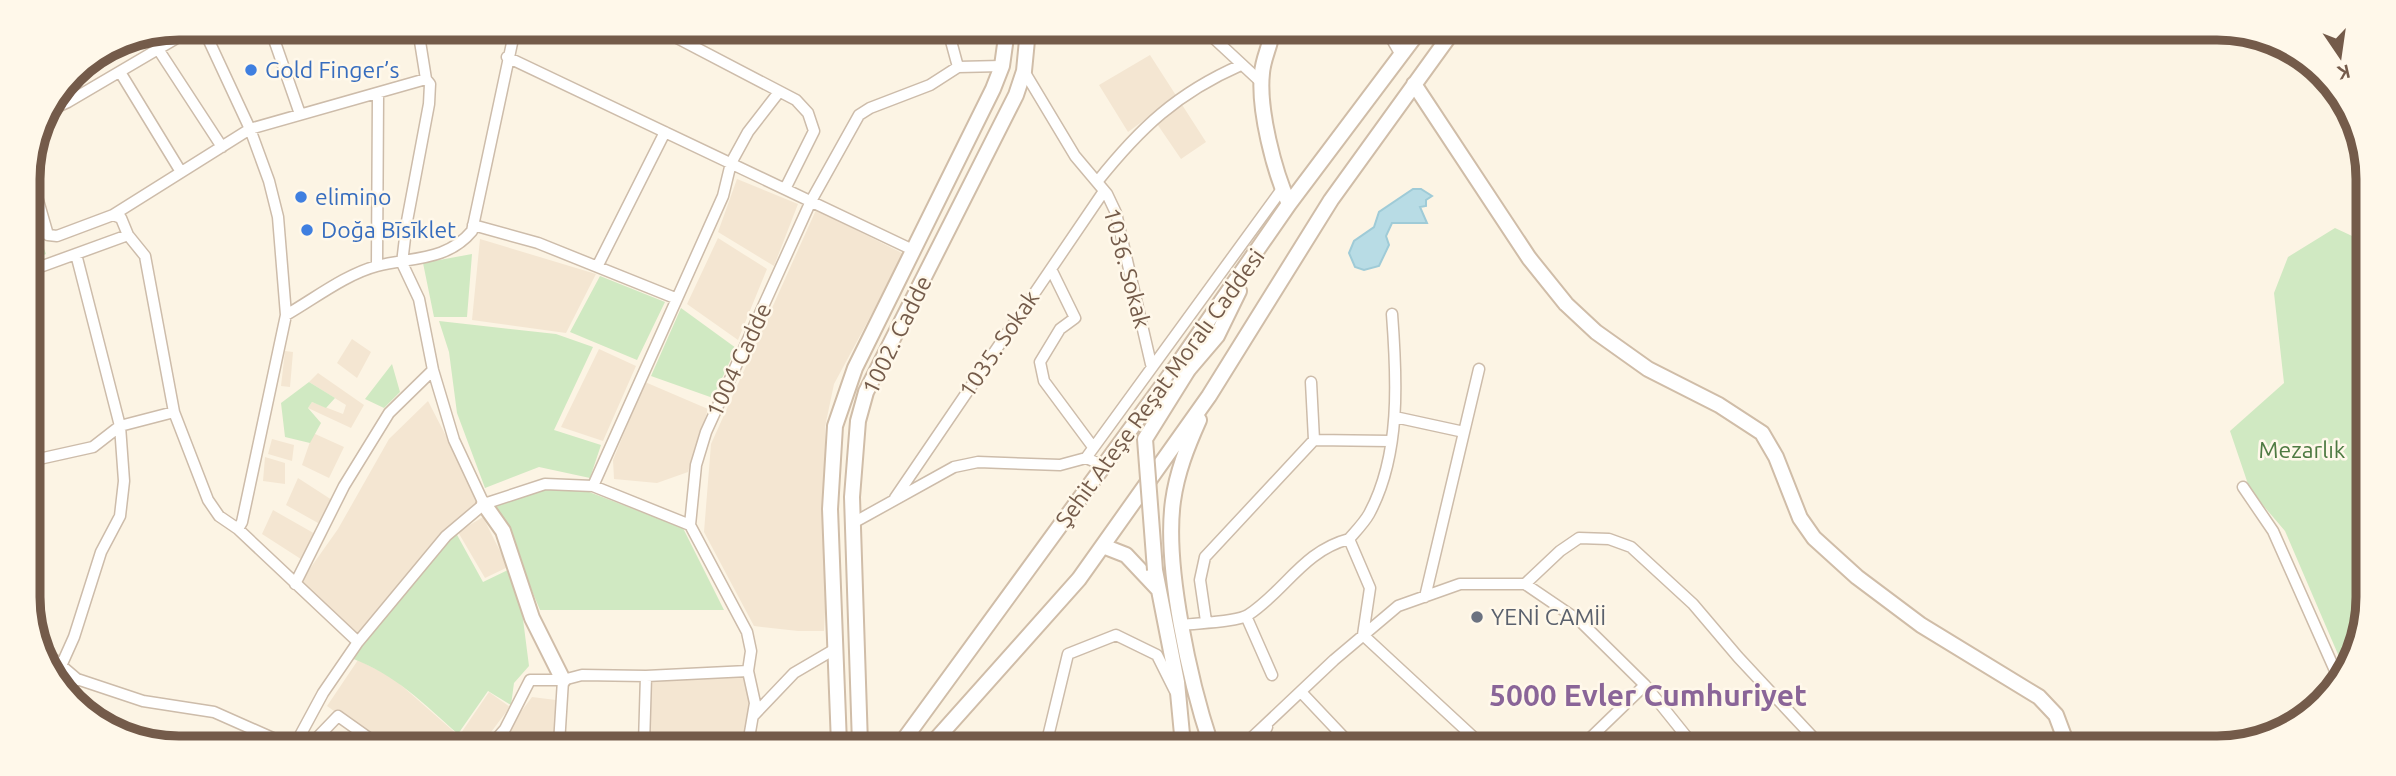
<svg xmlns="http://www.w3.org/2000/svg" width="2396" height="776" font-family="Ubuntu,sans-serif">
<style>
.residential{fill:#f4e6d2}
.green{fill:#d0e9c2}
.water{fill:#b8dce5;stroke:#9fcbd7;stroke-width:2}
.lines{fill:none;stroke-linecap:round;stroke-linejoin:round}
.street-casing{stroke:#cdbcaa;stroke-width:13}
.secondary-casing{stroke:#d0bda8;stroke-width:18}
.street{stroke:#fff;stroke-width:10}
.secondary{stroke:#fff;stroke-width:14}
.secondary-bridge-casing{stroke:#d0bda8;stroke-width:18;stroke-linecap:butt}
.secondary-bridge{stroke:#fff;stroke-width:14}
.shop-dot{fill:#3f7fe0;stroke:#fff8ea;stroke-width:2.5}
.worship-dot{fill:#6b7280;stroke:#fff8ea;stroke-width:2.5}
.labels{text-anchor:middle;stroke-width:5;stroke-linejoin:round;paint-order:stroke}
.shop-label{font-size:23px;fill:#366cbe;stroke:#fff8ea;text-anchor:start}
.street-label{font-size:23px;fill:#745b4a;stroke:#fff8ea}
.park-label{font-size:23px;fill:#4e7a42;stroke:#fff8ea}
.worship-label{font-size:23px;fill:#5b616d;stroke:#fff8ea;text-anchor:start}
.district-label{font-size:30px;font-weight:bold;fill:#8a6598;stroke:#fff8ea}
.rim{fill:none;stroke:#745b4a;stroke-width:9}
</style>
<rect width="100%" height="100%" fill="#fcf4e4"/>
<path class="residential" d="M 1150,55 L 1206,142 L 1181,159 L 1151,115 L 1128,132 L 1099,85 Z
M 737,179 L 798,204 L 774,266 L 718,232 Z
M 816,210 L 904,254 L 834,384 L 825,427 L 828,557 L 824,631 L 798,631 L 754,626 L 704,532 L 711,444 Z
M 718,238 L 767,269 L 738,340 L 687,304 Z
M 480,239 L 596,274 L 566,333 L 472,320 Z
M 352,339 L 371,352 L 357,378 L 337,363 Z
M 599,349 L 636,366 L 603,441 L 561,427 Z
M 285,351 L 293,352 L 290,387 L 281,386 Z
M 318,373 L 364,405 L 351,428 L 308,408 L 312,402 L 343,414 L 346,405 L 309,382 Z
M 645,382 L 708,409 L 688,472 L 657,483 L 614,479 L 613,460 Z
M 428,401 L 481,504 L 358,639 L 299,584 L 338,529 L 389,439 Z
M 313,433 L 344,447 L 329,478 L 302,465 Z
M 272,439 L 294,445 L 292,461 L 268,454 Z
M 265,457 L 285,463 L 285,484 L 263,481 Z
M 298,478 L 332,500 L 318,523 L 286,505 Z
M 273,510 L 317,535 L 304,561 L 262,534 Z
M 483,517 L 508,567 L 485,578 L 458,532 Z
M 358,660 L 393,678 L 459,736 L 489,692 L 510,707 L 482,744 L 379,743 L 327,706 Z
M 748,671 L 755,703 L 748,744 L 644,744 L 646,676 Z
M 532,697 L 556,700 L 555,744 L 497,744 Z"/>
<path class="green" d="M 28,204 L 46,254 L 29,262 Z
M 2335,228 L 2365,242 L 2363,636 L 2343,666 L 2285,531 L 2250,490 L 2230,431 L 2284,383 L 2274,293 L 2288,257 Z
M 472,254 L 467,317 L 434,317 L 423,263 Z
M 600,276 L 665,302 L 637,360 L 570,332 Z
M 681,308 L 736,348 L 713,398 L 651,376 Z
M 439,321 L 556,334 L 593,347 L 554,430 L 601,445 L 590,478 L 539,467 L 485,488 L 457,413 L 449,352 Z
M 392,364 L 400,392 L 384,408 L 365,399 Z
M 309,382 L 335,398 L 326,408 L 312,402 L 308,408 L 321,423 L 310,443 L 285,437 L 281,403 Z
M 548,489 L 584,490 L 683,528 L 724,610 L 540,610 L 506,529 L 491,507 Z
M 456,533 L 483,582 L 510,569 L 519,588 L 529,666 L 514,683 L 511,705 L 488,691 L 458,734 C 424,704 395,674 351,658 Z"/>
<path class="water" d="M 1413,189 L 1421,189 L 1432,196 L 1426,200 L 1426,206 L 1420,207 L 1427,223 L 1392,223 L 1386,236 L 1389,245 L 1379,266 L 1364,270 L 1355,267 L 1349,253 L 1354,241 L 1374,227 L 1379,212 Z"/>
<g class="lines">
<defs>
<path id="street" d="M 203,28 L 250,129 L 269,181 L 278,217 L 286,315 L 242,522 L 238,529
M 270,28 L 300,114
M 418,29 L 426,79 L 430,84 L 429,104 L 407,221 L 402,263 L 419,299 L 433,370 L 454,440 L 484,504
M 660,29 L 796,100 L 808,113 L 814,131 L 785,189
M 948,30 L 958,67
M 1206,31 L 1262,83
M 1387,31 L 1401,55
M 158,49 L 222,147
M 507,57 L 913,250
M 1024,71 L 1075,156 L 1107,194 L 1116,213 L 1151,364
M 120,72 L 181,172
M 46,112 L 68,102 L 194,28
M 29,169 L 48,235 L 57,236 L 113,215 L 121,218 L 128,235 L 145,256 L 174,412 L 208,500 L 219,516 L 238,529 L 358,642
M 1097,182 C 1140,128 1177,93 1241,65
M 113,215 L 250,129 L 426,79
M 473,225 L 538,243 L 675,298
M 598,265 L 665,132
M 377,266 L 378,95
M 1051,269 L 1075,318 L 1060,329 L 1040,362 L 1044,381 L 1093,447
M 29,271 L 128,235
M 1392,314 C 1397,379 1401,455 1369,514 C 1364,523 1355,532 1349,539 L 1370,588 L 1363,635 L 1483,746
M 286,315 C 314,299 346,274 377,266 C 412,257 447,261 472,231 L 515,29
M 1311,382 L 1314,440
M 1395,417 L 1464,432
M 1086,458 L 1282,189
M 30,461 L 93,447 L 120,426 L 174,412
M 593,486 L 723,196 L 731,163 L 748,132 L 779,92
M 2243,487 L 2273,531 L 2337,675
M 895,498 L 1104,191
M 853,523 L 954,467 L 978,462 L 1060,465 L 1086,458 L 1105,466
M 690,525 L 696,465 L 706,432 L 811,201 L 859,115 L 870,108 L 930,85 L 958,67 L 1002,66
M 295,584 L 344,486 L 389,413 L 433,370
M 1525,584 L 1560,551 L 1579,538 L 1609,539 L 1631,547 L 1693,604 L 1738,657 L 1822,747
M 1425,597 L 1479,369
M 1246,616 L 1272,675
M 1206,621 L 1200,580 L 1205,557 L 1314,440 L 1390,441
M 1183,625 C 1198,623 1237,622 1248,615 C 1285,591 1303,551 1349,539
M 43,650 L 77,679 L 143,701 L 214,712 L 284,743
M 61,666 L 74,637 L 101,552 L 120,516 L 124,481 L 120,426 L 76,254
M 63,691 L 77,679
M 1301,692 L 1352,746
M 754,715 L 794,673 L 835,649
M 296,743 L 323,693 L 358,642 L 446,536 L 484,504 L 545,484 L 593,486 L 690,525 L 747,632 L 751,651 L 748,671 L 755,703 L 748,744
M 312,743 L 338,716 L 376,743
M 492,744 L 505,729 L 530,680 L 563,680 L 582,675 L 646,676 L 748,671
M 559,744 L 563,680
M 644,744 L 646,676
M 1046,745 L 1068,654 L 1116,635 L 1157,655 L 1175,691
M 1244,745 L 1334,660 L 1398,606 L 1460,584 L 1525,584 L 1581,622 L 1645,685 L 1694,746
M 1258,745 L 1267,727
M 1582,746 L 1645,685"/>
<path id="secondary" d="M 1272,31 C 1271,45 1263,58 1262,73 C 1258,109 1274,171 1289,204
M 1414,84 L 1529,258 L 1566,304 L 1596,332 L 1648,369 L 1719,405 L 1762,433 L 1776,457 L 1800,518 L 1814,538 L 1857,577 L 1921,625 L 2039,697 L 2056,715 L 2068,747
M 1188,370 L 1217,336 L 1239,291
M 1199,420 C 1187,447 1177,472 1173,501 C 1164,566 1190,682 1211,745
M 484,504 L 503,531 L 532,618 L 563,680
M 1103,546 L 1126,555 L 1158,589
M 1155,570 L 1177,682 L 1183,745
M 839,744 L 830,509 L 835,426 L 855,368 L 993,89 L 1002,66 L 1007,30
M 860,744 L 852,497 L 858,421 L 866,392 L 1016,95 L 1024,71 L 1028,30
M 900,745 L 1178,364 L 1289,204 L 1419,31
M 931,745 L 1079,579 L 1209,396 L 1331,200 L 1453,31"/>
</defs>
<use href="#street" class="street-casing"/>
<use href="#secondary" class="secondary-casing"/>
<use href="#street" class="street"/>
<use href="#secondary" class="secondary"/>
<defs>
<path id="secondary-bridge" d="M 1155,570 L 1145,439 L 1188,370"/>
</defs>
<use href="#secondary-bridge" class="secondary-bridge-casing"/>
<use href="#secondary-bridge" class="secondary-bridge"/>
</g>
<g class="shop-dot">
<circle cx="251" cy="70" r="7"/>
<circle cx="301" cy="197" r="7"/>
<circle cx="307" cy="230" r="7"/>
</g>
<circle class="worship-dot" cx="1477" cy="617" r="7"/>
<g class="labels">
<g class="shop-label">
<text x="265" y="78">Gold Finger’s</text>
<text x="315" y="205">elimino</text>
<text x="321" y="238">Doğa Bīsīklet</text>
</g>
<g class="street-label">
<text transform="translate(1127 268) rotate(75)" y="8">1036. Sokak</text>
<text transform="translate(897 335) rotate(-64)" y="8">1002. Cadde</text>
<text transform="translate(999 344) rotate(-56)" y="8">1035. Sokak</text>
<text transform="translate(739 360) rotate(-65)" y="8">1004 Cadde</text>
<text transform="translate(1160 388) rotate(-54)" y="8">Şehit Ateşe Reşat Moralı Caddesi</text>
</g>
<g class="park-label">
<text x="2302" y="458">Mezarlık</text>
</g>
<g class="worship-label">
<text x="1491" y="625">YENİ CAMİİ</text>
</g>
<g class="district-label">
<text x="1648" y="706">5000 Evler Cumhuriyet</text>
</g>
</g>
<path d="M0 0H2396V776H0ZM179 40H2217A139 139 0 0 1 2356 179V597A139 139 0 0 1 2217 736H179A139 139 0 0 1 40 597V179A139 139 0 0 1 179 40Z" fill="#fff8ea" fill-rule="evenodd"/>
<path class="rim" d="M179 40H2217A139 139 0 0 1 2356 179V597A139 139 0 0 1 2217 736H179A139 139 0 0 1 40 597V179A139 139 0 0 1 179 40Z"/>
<g transform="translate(2340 56) rotate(167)" stroke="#fff8ea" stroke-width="5" paint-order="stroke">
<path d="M0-5L12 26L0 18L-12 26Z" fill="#745b4a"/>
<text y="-10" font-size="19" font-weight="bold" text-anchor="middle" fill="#745b4a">K</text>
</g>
</svg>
